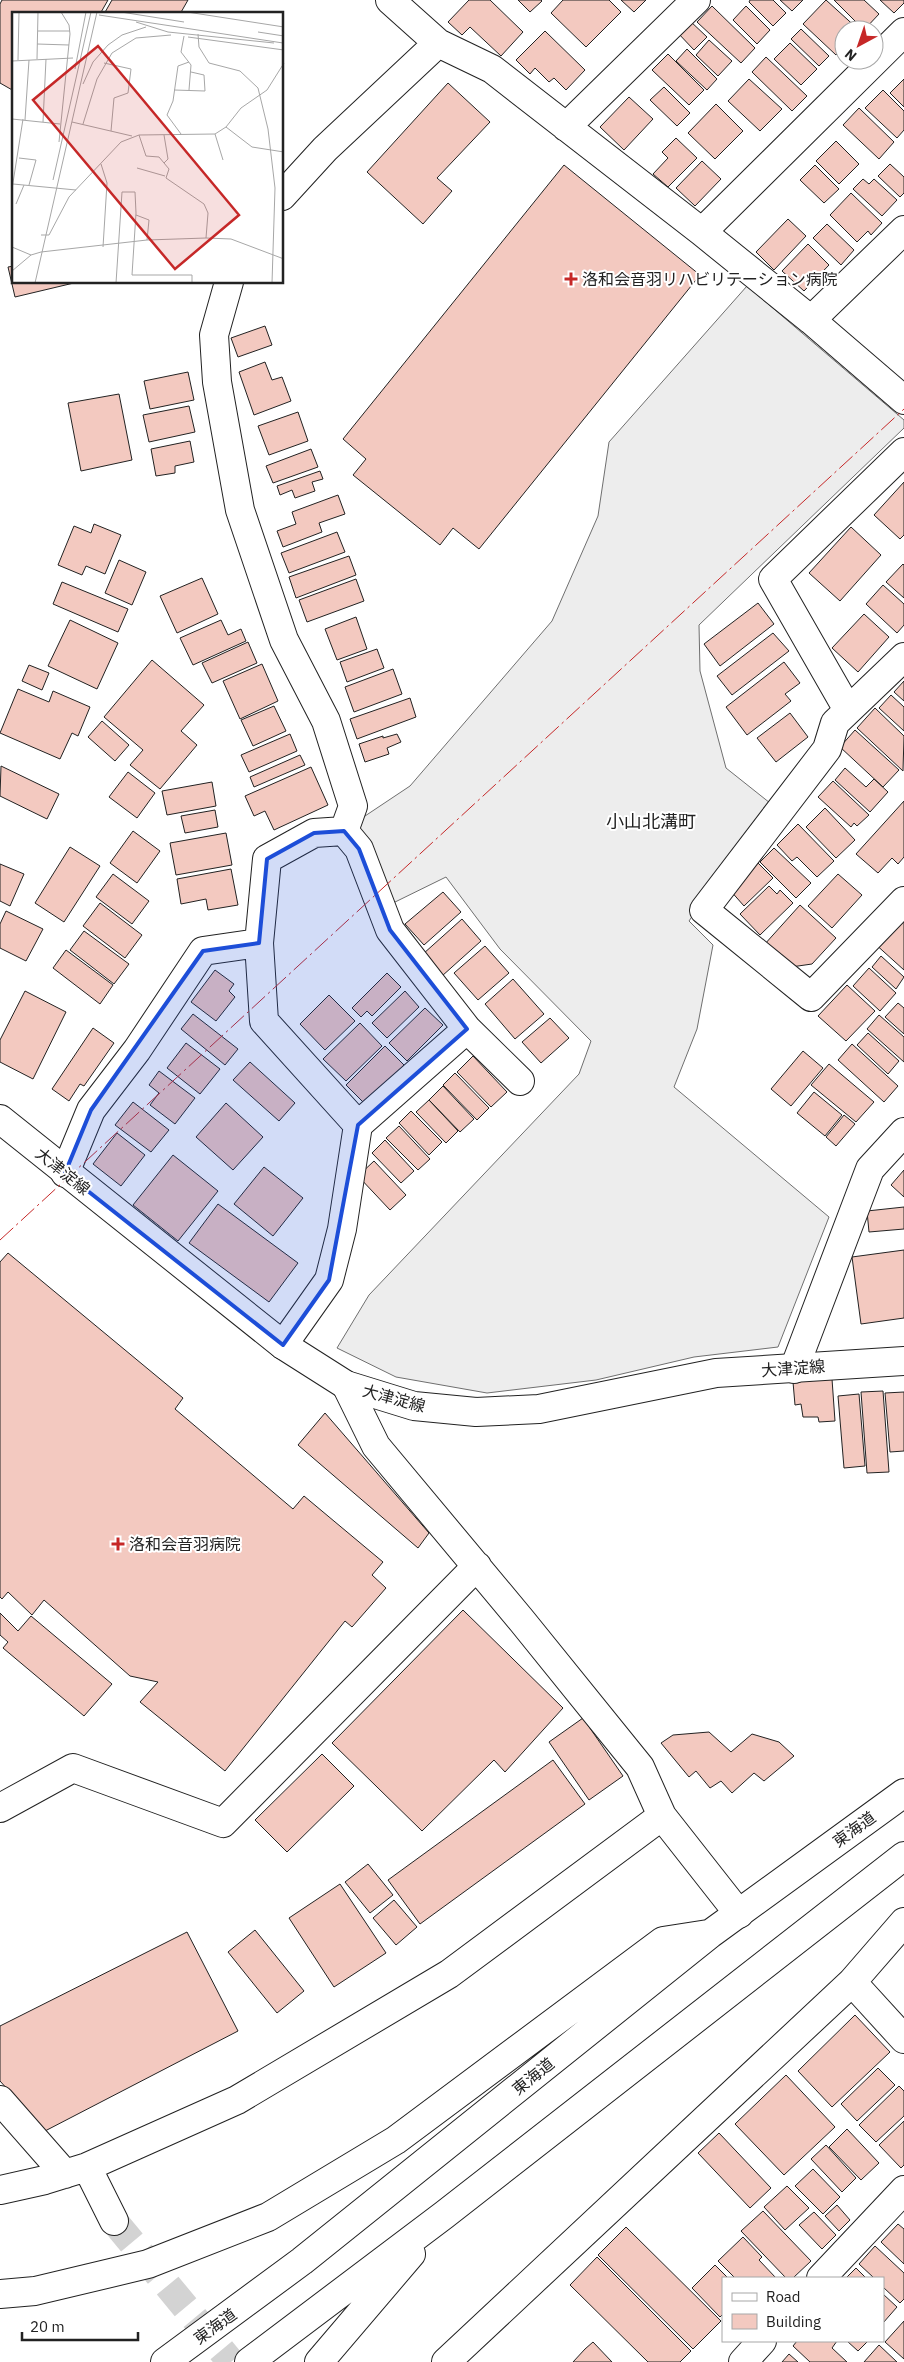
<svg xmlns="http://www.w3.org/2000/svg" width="904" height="2362" font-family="'IBM Plex Sans','Noto Sans JP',sans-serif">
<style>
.parking{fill:#ededed;stroke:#6f6f6f}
.building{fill:#f3c9c0;stroke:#222}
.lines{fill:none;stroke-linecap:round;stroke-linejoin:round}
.minor-tunnel{stroke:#d3d3d3;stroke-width:28;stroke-dasharray:28 14;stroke-linecap:butt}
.minor-casing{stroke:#222;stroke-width:30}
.major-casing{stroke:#222;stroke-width:30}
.highway-casing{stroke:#222;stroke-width:30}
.minor{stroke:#fff;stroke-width:28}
.major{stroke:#fff;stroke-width:28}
.highway{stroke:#fff;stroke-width:28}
.power{stroke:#c62828;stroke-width:1;stroke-dasharray:18 4 2.5 4;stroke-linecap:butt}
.marked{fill:#1d4ed8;fill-opacity:0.2;stroke:#1d4ed8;stroke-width:4;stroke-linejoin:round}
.poi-dot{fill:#c62828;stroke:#fff;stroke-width:2}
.labels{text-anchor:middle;stroke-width:4;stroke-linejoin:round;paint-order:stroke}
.poi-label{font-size:16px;fill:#222;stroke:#fff;text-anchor:start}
.street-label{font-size:16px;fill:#222;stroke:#fff}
.neighbourhood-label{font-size:18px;fill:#222;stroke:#fff}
.inset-road{fill:none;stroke:#a7a7a7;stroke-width:1}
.view{fill:#c62828;fill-opacity:0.15;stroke:#c62828;stroke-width:2.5}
.inset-edge{fill:none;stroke:#222;stroke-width:2.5}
</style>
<rect width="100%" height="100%" fill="#fff"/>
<path class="parking" d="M 747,286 L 904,420 L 904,428 L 699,625 L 700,671 L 726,768 L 770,803 L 689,921 L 713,945 L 697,1029 L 674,1087 L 829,1217 L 778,1347 L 694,1357 L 596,1380 L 487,1393 L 396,1377 L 337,1348 L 369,1295 L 579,1074 L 591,1041 L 500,949 L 446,877 L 391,904 L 353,824 L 410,786 L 552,621 L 598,516 L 609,442 Z"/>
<path class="building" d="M 2,0 L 108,0 L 100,14 L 14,14 L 14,91 L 0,83 L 0,4 Z
M 112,0 L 188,0 L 180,14 L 104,14 Z
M 469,0 L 490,0 L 523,32 L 501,56 L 470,27 L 462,35 L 448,22 Z
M 518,0 L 541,0 L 542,1 L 530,12 Z
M 563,0 L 609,0 L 621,12 L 586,47 L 551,13 Z
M 621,0 L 646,0 L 634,12 Z
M 750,0 L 773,0 L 786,13 L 773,26 L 749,2 Z
M 780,0 L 803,0 L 792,11 Z
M 826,0 L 859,30 L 844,30 L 844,47 L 836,55 L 803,24 Z
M 834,0 L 864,0 L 879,14 L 864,30 Z
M 880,0 L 904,0 L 904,3 L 894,13 Z
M 712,6 L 755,48 L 741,63 L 697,22 Z
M 746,6 L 770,30 L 757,44 L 733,20 Z
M 689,20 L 707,37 L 694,50 L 677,32 Z
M 801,29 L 829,56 L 819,66 L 791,39 Z
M 545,31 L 585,70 L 566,90 L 554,78 L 549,82 L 535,68 L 530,74 L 516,60 Z
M 709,40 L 732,61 L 718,76 L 696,55 Z
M 790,43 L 817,69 L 801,85 L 774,59 Z
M 687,49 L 717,79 L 707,90 L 676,61 Z
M 668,54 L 704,90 L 689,105 L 652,70 Z
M 766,57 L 807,96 L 792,111 L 752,72 Z
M 749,79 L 782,109 L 760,131 L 728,101 Z
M 904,79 L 904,107 L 890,93 Z
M 448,83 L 490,122 L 437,178 L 452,191 L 423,224 L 367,172 Z
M 664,87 L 690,113 L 677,126 L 650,100 Z
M 883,90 L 904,111 L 904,130 L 897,138 L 865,108 Z
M 629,97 L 653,119 L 624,150 L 600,127 Z
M 716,104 L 743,131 L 715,159 L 688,133 Z
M 859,108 L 894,142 L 879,159 L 843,125 Z
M 676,138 L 697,158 L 668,187 L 653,174 L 668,158 L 662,152 Z
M 836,141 L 859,164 L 839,184 L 816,161 Z
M 702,161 L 721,179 L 695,206 L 676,188 Z
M 890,164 L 904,177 L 904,193 L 900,197 L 878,176 Z
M 564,165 L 700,275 L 479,549 L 453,528 L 440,545 L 353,475 L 366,459 L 343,439 Z
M 815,165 L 839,189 L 824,203 L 800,180 Z
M 863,179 L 869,184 L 874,179 L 897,200 L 882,216 L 853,189 Z
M 851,193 L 882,223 L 871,235 L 868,231 L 857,242 L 830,215 Z
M 788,219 L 806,236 L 774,270 L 756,252 Z
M 827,224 L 854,250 L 841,265 L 813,238 Z
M 808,244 L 829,265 L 804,291 L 782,271 Z
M 14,266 L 14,282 L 78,282 L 15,297 L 8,267 Z
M 265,326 L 272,345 L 238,357 L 231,338 Z
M 265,362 L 272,380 L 282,377 L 291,401 L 254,415 L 239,372 Z
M 188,372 L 194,400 L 150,409 L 144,381 Z
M 119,394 L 132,460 L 81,471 L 68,403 Z
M 189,406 L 195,432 L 149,442 L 143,415 Z
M 298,412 L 308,441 L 269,455 L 258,426 Z
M 190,441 L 194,462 L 175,466 L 175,473 L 156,476 L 151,449 Z
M 311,449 L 318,467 L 273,483 L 266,466 Z
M 320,471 L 323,479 L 312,482 L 315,491 L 295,498 L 292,490 L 280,495 L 277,486 Z
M 904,482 L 904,535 L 900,539 L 874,515 Z
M 338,495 L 345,514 L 319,523 L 322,532 L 283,547 L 277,531 L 296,524 L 292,512 Z
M 94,524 L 121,535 L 105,574 L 86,566 L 82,575 L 58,565 L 74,526 L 91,533 Z
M 851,527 L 881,555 L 840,601 L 809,573 Z
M 337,532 L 345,552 L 289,573 L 281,553 Z
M 349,556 L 356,575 L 296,598 L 289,577 Z
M 119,560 L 146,572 L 132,605 L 105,593 Z
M 903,564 L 904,565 L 904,598 L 886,582 Z
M 202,578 L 218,614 L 177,633 L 160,596 Z
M 356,579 L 364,601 L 307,622 L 299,600 Z
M 62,582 L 128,609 L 118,632 L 53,604 Z
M 883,585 L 904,604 L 904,625 L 897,633 L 866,604 Z
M 758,603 L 774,624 L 720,666 L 704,644 Z
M 864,614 L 889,637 L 858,672 L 832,648 Z
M 356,617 L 367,649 L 337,660 L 325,629 Z
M 70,620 L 118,643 L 97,689 L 48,666 Z
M 221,620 L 228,635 L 241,629 L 246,641 L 193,665 L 180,638 Z
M 773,633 L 789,651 L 732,695 L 717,676 Z
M 248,642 L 257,663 L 212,683 L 202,663 Z
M 377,649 L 384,668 L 347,682 L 340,662 Z
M 152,660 L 204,705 L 181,731 L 197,745 L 160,789 L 130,765 L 143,750 L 104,717 Z
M 784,662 L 800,683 L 785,694 L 791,701 L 747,735 L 726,707 Z
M 262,664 L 278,701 L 240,719 L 223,681 Z
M 29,665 L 49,673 L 42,690 L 22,681 Z
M 393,669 L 402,694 L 354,712 L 345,687 Z
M 904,681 L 904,701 L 894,692 Z
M 18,689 L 49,702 L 53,691 L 90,707 L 78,736 L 72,733 L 60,759 L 0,733 Z
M 891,695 L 904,707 L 904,731 L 879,708 Z
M 410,698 L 416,717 L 357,739 L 350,719 Z
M 274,706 L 286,731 L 253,746 L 241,720 Z
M 875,708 L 904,736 L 903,771 L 857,728 Z
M 790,713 L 808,737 L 776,762 L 757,738 Z
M 102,721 L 129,745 L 115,761 L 88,737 Z
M 855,730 L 899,770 L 883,787 L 840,747 Z
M 290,734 L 297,751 L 249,772 L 241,755 Z
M 397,734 L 401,742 L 387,748 L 389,754 L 365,762 L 359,744 L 383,736 L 383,738 Z
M 300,755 L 305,765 L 254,787 L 250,777 Z
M 1,766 L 59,794 L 47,819 L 0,796 Z
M 311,767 L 328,805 L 274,830 L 265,811 L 254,816 L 245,796 Z
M 845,768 L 866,787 L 874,779 L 888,792 L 870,812 L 835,780 Z
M 128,772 L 155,793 L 137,818 L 109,797 Z
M 833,781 L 869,815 L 857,826 L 854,823 L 851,827 L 818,797 Z
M 212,782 L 216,806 L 167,815 L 162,791 Z
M 904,801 L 904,857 L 898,864 L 892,858 L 878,873 L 856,854 Z
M 825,808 L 855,840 L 836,858 L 806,827 Z
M 215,810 L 218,827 L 185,833 L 181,816 Z
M 798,824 L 834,861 L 817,877 L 797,857 L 792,861 L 777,845 Z
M 133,831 L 160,851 L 137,883 L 110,863 Z
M 226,833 L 232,865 L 176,875 L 170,843 Z
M 70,847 L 100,866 L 64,922 L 35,903 Z
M 774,848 L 811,883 L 796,898 L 760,862 Z
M 757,862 L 773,878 L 744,906 L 729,889 Z
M 0,864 L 24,874 L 10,906 L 0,901 Z
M 231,869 L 238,905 L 208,910 L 206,899 L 181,904 L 177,879 Z
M 113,874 L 149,901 L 132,924 L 96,897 Z
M 838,874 L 862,895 L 832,928 L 808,906 Z
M 769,886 L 777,894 L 780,890 L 793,903 L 760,935 L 740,914 Z
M 443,892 L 461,912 L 424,945 L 405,924 Z
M 100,903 L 142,935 L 125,958 L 83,926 Z
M 800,905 L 836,938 L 812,964 L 791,967 L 764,945 Z
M 6,911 L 43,929 L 26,961 L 0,948 L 0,924 Z
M 904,917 L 904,970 L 873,942 Z
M 462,919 L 481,941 L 442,976 L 423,954 Z
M 84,931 L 129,964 L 114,984 L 70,950 Z
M 485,946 L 509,973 L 478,1000 L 454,973 Z
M 66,950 L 113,985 L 100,1004 L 53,968 Z
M 881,956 L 904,977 L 896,989 L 872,967 Z
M 869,968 L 896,993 L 880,1011 L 853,986 Z
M 215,970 L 234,984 L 229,991 L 235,997 L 216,1021 L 191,1002 Z
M 387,973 L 401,987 L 372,1016 L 367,1011 L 361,1017 L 352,1008 Z
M 513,979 L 544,1014 L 515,1039 L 485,1004 Z
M 847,985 L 875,1011 L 846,1041 L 818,1016 Z
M 25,991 L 66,1012 L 33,1079 L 0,1062 L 0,1040 Z
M 405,991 L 419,1007 L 387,1038 L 372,1023 Z
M 329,995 L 355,1021 L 325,1050 L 300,1024 Z
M 898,1003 L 904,1008 L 904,1034 L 885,1017 Z
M 425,1008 L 443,1025 L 407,1061 L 389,1043 Z
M 193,1014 L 238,1049 L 225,1065 L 181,1029 Z
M 879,1015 L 904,1037 L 904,1062 L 867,1029 Z
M 550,1018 L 569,1038 L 541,1063 L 522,1042 Z
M 360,1023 L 382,1046 L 346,1081 L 323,1059 Z
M 93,1028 L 114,1043 L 84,1086 L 80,1084 L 69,1101 L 52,1089 Z
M 868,1033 L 899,1061 L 888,1074 L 857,1045 Z
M 186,1043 L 220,1069 L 200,1094 L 167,1068 Z
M 852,1044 L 898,1086 L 884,1102 L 838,1060 Z
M 385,1046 L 404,1065 L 365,1104 L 346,1085 Z
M 803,1051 L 823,1068 L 791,1106 L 771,1089 Z
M 473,1056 L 507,1092 L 491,1107 L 457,1072 Z
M 250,1062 L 295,1103 L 279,1121 L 233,1080 Z
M 829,1064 L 874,1102 L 856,1122 L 811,1085 Z
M 159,1071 L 195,1098 L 175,1124 L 150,1105 L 159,1093 L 149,1085 Z
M 455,1073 L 489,1108 L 477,1120 L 443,1085 Z
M 443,1086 L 474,1119 L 460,1132 L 429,1100 Z
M 814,1092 L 842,1115 L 825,1136 L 797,1113 Z
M 429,1100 L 458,1131 L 446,1143 L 416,1112 Z
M 133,1102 L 169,1130 L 151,1152 L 115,1125 Z
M 226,1103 L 263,1137 L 233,1170 L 196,1137 Z
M 411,1111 L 442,1142 L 429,1155 L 399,1123 Z
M 844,1115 L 855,1124 L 836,1146 L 826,1137 Z
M 399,1126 L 430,1159 L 418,1170 L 386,1138 Z
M 117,1133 L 145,1155 L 121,1186 L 93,1164 Z
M 385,1140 L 414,1171 L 401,1183 L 372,1153 Z
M 173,1155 L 218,1191 L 178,1241 L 133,1205 Z
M 374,1161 L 406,1195 L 390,1210 L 358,1176 Z
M 264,1167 L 303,1198 L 273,1236 L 234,1204 Z
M 904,1170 L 904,1197 L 891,1185 Z
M 218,1204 L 298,1263 L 269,1302 L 189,1243 Z
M 904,1207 L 904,1229 L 869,1232 L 867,1211 Z
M 904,1250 L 904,1318 L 861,1324 L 852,1257 Z
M 8,1253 L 183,1398 L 175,1409 L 293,1509 L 304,1496 L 383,1562 L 372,1575 L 386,1588 L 352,1627 L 345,1621 L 225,1771 L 140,1702 L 158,1682 L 130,1676 L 44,1600 L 32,1615 L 8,1592 L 2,1599 L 0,1597 L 0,1262 Z
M 832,1379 L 835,1421 L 819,1422 L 818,1417 L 803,1417 L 801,1404 L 795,1405 L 793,1382 Z
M 883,1391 L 889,1472 L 867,1473 L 861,1392 Z
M 904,1392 L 904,1451 L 890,1452 L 885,1393 Z
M 859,1394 L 865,1466 L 844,1468 L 838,1396 Z
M 325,1413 L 429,1533 L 418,1548 L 298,1445 Z
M 463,1610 L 563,1708 L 505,1772 L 494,1760 L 422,1831 L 332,1743 Z
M 0,1613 L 18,1631 L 31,1616 L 112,1684 L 84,1716 L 3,1648 L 8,1642 L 0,1635 Z
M 583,1718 L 623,1776 L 589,1800 L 549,1742 Z
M 709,1732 L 731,1752 L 752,1734 L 779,1742 L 794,1756 L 764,1781 L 754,1773 L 732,1793 L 721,1781 L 710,1788 L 696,1771 L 689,1777 L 661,1743 L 673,1735 Z
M 322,1754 L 354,1786 L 287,1852 L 255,1820 Z
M 553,1760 L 585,1804 L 420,1924 L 388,1880 Z
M 368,1864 L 393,1895 L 370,1913 L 345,1882 Z
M 340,1884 L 386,1953 L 334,1987 L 289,1918 Z
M 394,1900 L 417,1927 L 396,1945 L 373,1918 Z
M 255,1930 L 304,1991 L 277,2013 L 228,1952 Z
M 187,1932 L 238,2031 L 45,2131 L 0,2081 L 0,2026 Z
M 855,2015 L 890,2052 L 832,2107 L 798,2071 Z
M 878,2068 L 895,2085 L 857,2121 L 841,2104 Z
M 786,2075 L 835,2127 L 784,2175 L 735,2124 Z
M 899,2086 L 904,2091 L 904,2116 L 876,2142 L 859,2125 Z
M 904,2121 L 904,2165 L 901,2168 L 879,2145 Z
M 847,2129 L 879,2163 L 861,2180 L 829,2147 Z
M 719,2133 L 771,2188 L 750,2208 L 698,2153 Z
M 826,2145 L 856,2178 L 842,2192 L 811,2159 Z
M 813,2169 L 840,2197 L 823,2214 L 795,2186 Z
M 787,2186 L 809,2208 L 785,2230 L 764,2207 Z
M 837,2205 L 850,2220 L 839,2231 L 825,2216 Z
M 763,2211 L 811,2261 L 793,2278 L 786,2278 L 741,2231 Z
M 814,2212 L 836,2235 L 822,2249 L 799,2225 Z
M 898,2224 L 904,2229 L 904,2264 L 881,2242 Z
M 626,2227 L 721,2321 L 693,2349 L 598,2255 Z
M 743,2237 L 762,2257 L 759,2260 L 776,2278 L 735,2278 L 718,2261 Z
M 875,2246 L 904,2273 L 904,2299 L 900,2303 L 883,2287 L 883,2278 L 874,2278 L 859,2264 Z
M 597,2257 L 691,2351 L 680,2362 L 648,2362 L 570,2285 Z
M 715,2265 L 728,2278 L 723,2278 L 723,2314 L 720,2317 L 692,2288 Z
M 856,2268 L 866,2278 L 846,2278 Z
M 883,2294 L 897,2307 L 883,2323 Z
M 904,2321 L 904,2359 L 885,2342 Z
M 797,2341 L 837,2341 L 832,2348 L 847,2362 L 810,2362 L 793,2346 Z
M 847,2341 L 868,2341 L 858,2351 Z
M 593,2342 L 612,2362 L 573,2362 L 585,2349 Z
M 879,2345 L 897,2362 L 864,2362 Z
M 789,2354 L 798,2362 L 782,2362 Z"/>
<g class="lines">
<path class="minor-tunnel" d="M 114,2221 L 231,2362"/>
<defs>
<path id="minor" d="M 390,0 L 438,43 L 492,69 L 702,232 L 811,320 L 904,400
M 566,127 L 696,0
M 282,196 L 325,149 L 438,43
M 702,232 L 904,32
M 811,320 L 904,230
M 904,657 L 835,723 L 827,749 L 704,910 L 811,997 L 904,901
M 848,710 L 773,579 L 904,452
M 344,831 L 359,849 L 390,930 L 467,1029 L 520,1081
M 259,943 L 264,1021 L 358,1125 L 342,1229 L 329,1280 L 283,1345
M 358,1125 L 467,1029
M 65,1173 L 91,1110 L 137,1050 L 203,951 L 259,943 L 267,859 L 314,833 L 344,831 L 353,806 L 326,721 L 284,640 L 240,510 L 217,382 L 214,335 L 229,282
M 794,1369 L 870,1169 L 904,1132
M 346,1385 L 376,1446 L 522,1621 L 640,1767 L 662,1816 L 739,1914
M 0,1808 L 73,1768 L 223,1823 L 477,1566
M 852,1982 L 904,2039
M 0,2100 L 65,2174
M 87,2167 L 114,2221
M 0,2190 L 45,2180 L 87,2167 L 237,2100 L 449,1974 L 662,1816
M 821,2278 L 904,2190
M 446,2362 L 852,1982 L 904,1922
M 743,2362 L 762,2341"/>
<path id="major" d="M 0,1119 L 283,1345 L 346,1385 L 414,1406 L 476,1412 L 539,1409 L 716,1373 L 904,1361"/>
<path id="highway" d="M 0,2294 L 35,2291 L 148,2264 L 268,2217 L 396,2140 L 663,1941 L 708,1934
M 165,2362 L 302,2261 L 710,1934 L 904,1793
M 249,2362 L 444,2215 L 904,1856
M 319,2362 L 411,2254"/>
</defs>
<use href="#minor" class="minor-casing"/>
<use href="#major" class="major-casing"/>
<use href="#highway" class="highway-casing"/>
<use href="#minor" class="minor"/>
<use href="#major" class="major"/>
<use href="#highway" class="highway"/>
<path class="power" d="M 0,1240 L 904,409"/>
</g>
<path class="marked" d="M 344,831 L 359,849 L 390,930 L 467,1029 L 358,1125 L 329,1280 L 283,1345 L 65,1173 L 91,1110 L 203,951 L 259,943 L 267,859 L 314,833 Z"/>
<g class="poi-dot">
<path d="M568.5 271.5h5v5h5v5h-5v5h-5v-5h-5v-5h5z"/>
<path d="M115.5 1536.5h5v5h5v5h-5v5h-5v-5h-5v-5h5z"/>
</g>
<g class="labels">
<g class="poi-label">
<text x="582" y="285">洛和会音羽リハビリテーション病院</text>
<text x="129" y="1550">洛和会音羽病院</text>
</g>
<g class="street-label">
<text transform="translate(63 1171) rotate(39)" y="6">大津淀線</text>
<text transform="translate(793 1368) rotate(-4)" y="6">大津淀線</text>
<text transform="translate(394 1398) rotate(15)" y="6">大津淀線</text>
<text transform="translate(854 1829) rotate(-36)" y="6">東海道</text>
<text transform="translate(533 2076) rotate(-39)" y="6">東海道</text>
<text transform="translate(215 2326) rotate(-36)" y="6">東海道</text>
</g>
<g class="neighbourhood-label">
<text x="651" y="828">小山北溝町</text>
</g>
</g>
<g transform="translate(12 12)">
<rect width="271" height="271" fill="#fff"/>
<path class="inset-road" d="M 109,0 L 172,10M 175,0 L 272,15M 87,3 L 271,31M 124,10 L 156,20 L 262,31M 26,19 L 58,19M 246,20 L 272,24M 186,22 L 187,35 L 197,51 L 228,59 L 246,76 L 256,117 L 263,176 L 260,271M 172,24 L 169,40 L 179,53 L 177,78M 176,25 L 272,38M 25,32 L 57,33M 25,47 L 26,0M 6,48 L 7,0M 0,49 L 61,46M 92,51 L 119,57 L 116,81 L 102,86 L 99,119M 63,57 L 74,0M 71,72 L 81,50 L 96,33 L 110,23 L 134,15M 162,78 L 193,79 L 192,63 L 179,60M 0,107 L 48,112M 13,108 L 17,48M 31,110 L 34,47M 60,110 L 120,124M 71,112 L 85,67 L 100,41 L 124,26 L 159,23M 214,115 L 240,135 L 272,140M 169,122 L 155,103 L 161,89 L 166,54 L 177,50M 203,122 L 211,148M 127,123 L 134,144 L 147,145 L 152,151M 152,123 L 156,147 L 152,151 L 157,157 L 154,166 L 192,192 L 196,201 L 194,226M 47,130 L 58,22 L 57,13 L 49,0M 7,146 L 24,148 L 17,173M 89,152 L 95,171 L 91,235M 125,156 L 153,164M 41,168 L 79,0M 1,172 L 64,178M 0,177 L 11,107M 4,192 L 12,173M 124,203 L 137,208 L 135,228M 29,223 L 37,223 L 57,185 L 109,130 L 127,123 L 203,122 L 214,115 L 229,96 L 255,78 L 272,51M 0,235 L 19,243M 29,240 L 135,228 L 194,226 L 219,227 L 272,247M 0,259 L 19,243 L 29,240M 23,271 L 85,0M 104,271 L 110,180 L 123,180 L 124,201 L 120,263 L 180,263 L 180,271"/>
<path class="view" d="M 86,34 L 227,203 L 163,257 L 21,88 Z"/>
<rect width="271" height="271" class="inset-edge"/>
</g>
<rect x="722" y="2277" width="162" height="65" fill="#ffffff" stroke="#a7a7a7"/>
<rect x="732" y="2293" width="25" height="8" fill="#ffffff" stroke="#a7a7a7"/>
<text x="766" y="2302" font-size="15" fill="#222222">Road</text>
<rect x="732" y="2314" width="25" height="15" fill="#f3c9c0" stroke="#a7a7a7"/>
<text x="766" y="2327" font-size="15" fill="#222222">Building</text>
<g transform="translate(859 45) rotate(220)"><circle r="24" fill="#ffffff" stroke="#a7a7a7"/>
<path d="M0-4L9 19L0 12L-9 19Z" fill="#c62828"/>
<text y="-8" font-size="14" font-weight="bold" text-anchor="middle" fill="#222222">N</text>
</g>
<path d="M22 2332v8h116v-8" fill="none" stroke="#222222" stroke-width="2.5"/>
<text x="30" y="2332" font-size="15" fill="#222222" stroke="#ffffff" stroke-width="4" paint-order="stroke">20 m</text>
</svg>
